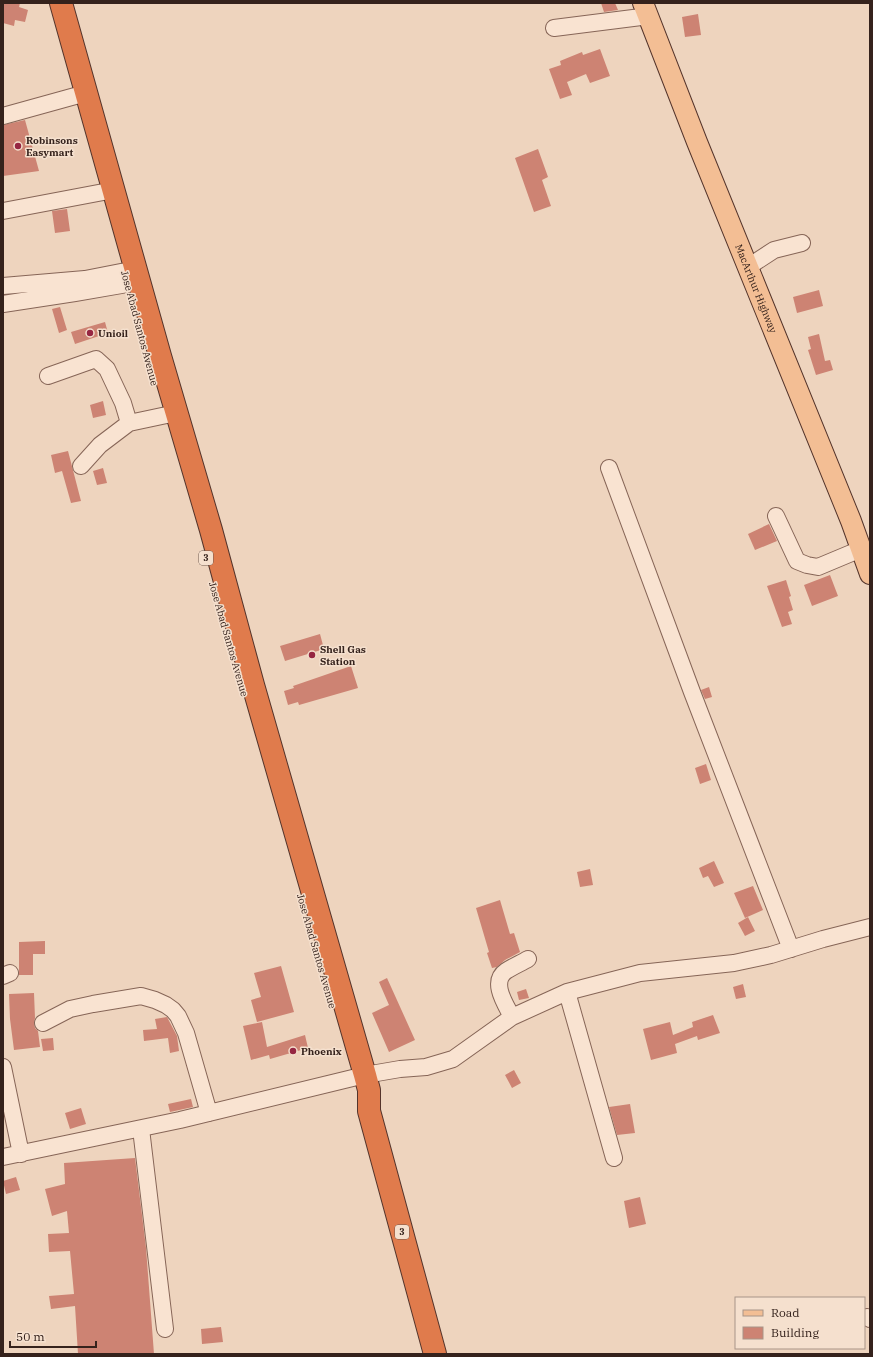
<svg xmlns="http://www.w3.org/2000/svg" width="873" height="1357" font-family="'IBM Plex Serif',serif">
<style>
.building{fill:#cd8373}
.lines{fill:none;stroke-linecap:round;stroke-linejoin:round}
.minor-casing{stroke:#866557;stroke-width:18}
.major-casing{stroke:#54342b;stroke-width:22}
.highway-casing{stroke:#54342b;stroke-width:24}
.minor{stroke:#f9e3d1;stroke-width:16}
.major{stroke:#f3be94;stroke-width:20}
.highway{stroke:#e07b4c;stroke-width:22}
.poi-dot{fill:#962642;stroke:#f5e0ce;stroke-width:1.5}
.labels{text-anchor:middle;stroke-width:3;stroke-linejoin:round;paint-order:stroke}
.shield{fill:#f5e0ce;stroke:#6f5b51;stroke-width:1}
.shield-label{font-size:9px;font-weight:bold;fill:#35221c}
.poi-label{font-size:10px;font-weight:bold;fill:#35221c;stroke:#f5e0ce;text-anchor:start}
.street-label{font-size:10px;fill:#35221c;stroke:#f5e0ce}
</style>
<rect width="100%" height="100%" fill="#eed4be"/>
<path class="building" d="M 3,3 L 20,3 L 19,7 L 28,10 L 25,22 L 15,20 L 14,26 L 3,23 Z
M 601,3 L 615,3 L 618,10 L 604,12 Z
M 698,14 L 701,35 L 685,37 L 682,17 Z
M 600,49 L 610,76 L 590,83 L 586,74 L 567,82 L 572,95 L 560,99 L 549,69 L 561,65 L 560,61 L 582,52 L 583,55 Z
M 25,120 L 39,171 L 3,176 L 3,125 Z
M 538,149 L 548,177 L 542,180 L 551,206 L 534,212 L 515,158 Z
M 67,209 L 70,231 L 55,233 L 52,211 Z
M 819,290 L 823,306 L 797,313 L 793,297 Z
M 60,307 L 67,330 L 59,333 L 52,309 Z
M 105,322 L 108,333 L 75,344 L 71,332 Z
M 819,334 L 825,361 L 830,360 L 833,370 L 816,375 L 808,350 L 811,349 L 808,337 Z
M 103,401 L 106,415 L 93,418 L 90,405 Z
M 68,451 L 81,501 L 71,503 L 62,471 L 55,473 L 51,455 Z
M 103,468 L 107,483 L 97,485 L 93,471 Z
M 769,524 L 777,541 L 755,550 L 748,534 Z
M 830,575 L 838,596 L 812,606 L 804,585 Z
M 786,580 L 791,596 L 789,597 L 793,610 L 788,612 L 792,624 L 782,627 L 767,586 Z
M 320,634 L 324,649 L 285,661 L 280,646 Z
M 351,666 L 358,688 L 299,705 L 298,702 L 288,705 L 284,691 L 294,688 L 293,686 Z
M 709,687 L 712,697 L 705,699 L 701,690 Z
M 706,764 L 711,780 L 700,784 L 695,768 Z
M 714,861 L 724,883 L 714,887 L 708,876 L 703,878 L 699,868 Z
M 590,869 L 593,885 L 580,887 L 577,872 Z
M 753,886 L 763,910 L 745,918 L 734,893 Z
M 500,900 L 510,934 L 514,933 L 520,952 L 505,960 L 497,967 L 492,968 L 487,953 L 489,952 L 476,908 Z
M 748,917 L 755,931 L 745,936 L 738,923 Z
M 45,941 L 45,954 L 33,954 L 33,975 L 19,975 L 19,942 Z
M 281,966 L 294,1012 L 257,1022 L 251,1000 L 261,997 L 254,973 Z
M 387,978 L 415,1040 L 389,1052 L 372,1013 L 389,1005 L 379,982 Z
M 743,984 L 746,997 L 736,999 L 733,987 Z
M 526,989 L 529,998 L 519,1000 L 517,992 Z
M 34,993 L 35,1018 L 34,1023 L 35,1028 L 38,1031 L 40,1047 L 14,1050 L 10,1019 L 9,994 Z
M 713,1015 L 720,1033 L 698,1040 L 697,1036 L 675,1044 L 677,1053 L 651,1060 L 643,1029 L 670,1022 L 673,1035 L 693,1027 L 692,1022 Z
M 167,1017 L 177,1036 L 179,1051 L 170,1053 L 168,1038 L 144,1041 L 143,1030 L 157,1029 L 155,1019 Z
M 262,1022 L 267,1047 L 305,1035 L 308,1048 L 270,1059 L 269,1055 L 251,1060 L 243,1026 Z
M 53,1038 L 54,1050 L 43,1051 L 41,1039 Z
M 514,1070 L 521,1083 L 512,1088 L 505,1075 Z
M 191,1099 L 193,1107 L 170,1112 L 168,1104 Z
M 630,1104 L 635,1133 L 617,1135 L 609,1107 Z
M 81,1108 L 86,1124 L 70,1129 L 65,1113 Z
M 135,1158 L 146,1248 L 154,1354 L 78,1354 L 75,1306 L 51,1309 L 49,1296 L 74,1294 L 70,1251 L 49,1252 L 48,1234 L 69,1233 L 67,1211 L 52,1216 L 45,1189 L 65,1184 L 64,1163 Z
M 16,1177 L 20,1190 L 6,1194 L 3,1181 Z
M 640,1197 L 646,1224 L 629,1228 L 624,1201 Z
M 221,1327 L 223,1342 L 202,1344 L 201,1329 Z"/>
<g class="lines">
<defs>
<path id="minor" d="M 554,28 L 649,16
M 3,116 L 86,93
M 3,211 L 114,190
M 748,267 L 774,250 L 802,243
M 3,286 L 85,279 L 136,269
M 3,304 L 75,293 L 139,282
M 48,376 L 96,359 L 107,369 L 123,403 L 129,423
M 81,466 L 100,445 L 129,423 L 176,413
M 609,468 L 692,692 L 791,949
M 776,516 L 797,561 L 807,565 L 818,567 L 861,549
M 3,976 L 10,973
M 567,992 L 614,1158
M 512,1017 C 506,1005 490,982 506,971 C 512,967 521,963 528,959
M 43,1023 L 70,1009 L 93,1004 L 141,996 L 155,1000 L 166,1005 L 173,1010 L 178,1016 L 186,1033 L 209,1113
M 3,1067 L 21,1154
M 141,1129 L 165,1329
M 3,1157 L 180,1120 L 365,1075 L 400,1069 L 426,1067 L 453,1059 L 512,1017 L 567,992 L 640,973 L 734,963 L 771,955 L 823,939 L 870,927
M 867,1317 L 870,1319"/>
<g id="major">
<path id="s1" d="M 643,3 L 697,142 L 851,521 L 870,574"/>
</g>
<path id="highway" d="M 61,3 L 160,356 L 211,530 L 253,685 L 365,1075 L 369,1090 L 369,1111 L 435,1354"/>
</defs>
<use href="#minor" class="minor-casing"/>
<use href="#major" class="major-casing"/>
<use href="#highway" class="highway-casing"/>
<use href="#minor" class="minor"/>
<use href="#major" class="major"/>
<use href="#highway" class="highway"/>
</g>
<g class="poi-dot">
<circle cx="18" cy="146" r="4"/>
<circle cx="90" cy="333" r="4"/>
<circle cx="312" cy="655" r="4"/>
<circle cx="293" cy="1051" r="4"/>
</g>
<g class="labels">
<g class="shield">
<rect x="199" y="551" width="14" height="14" rx="3"/>
<rect x="395" y="1225" width="14" height="14" rx="3"/>
</g>
<g class="shield-label">
<text x="206" y="561">3</text>
<text x="402" y="1235">3</text>
</g>
<g class="poi-label">
<text x="26" y="144">Robinsons<tspan x="26" dy="12">Easymart</tspan></text>
<text x="98" y="337">Unioil</text>
<text x="320" y="653">Shell Gas<tspan x="320" dy="12">Station</tspan></text>
<text x="301" y="1055">Phoenix</text>
</g>
<g class="street-label">
<text dy="4" stroke="none"><textPath href="#s1" startOffset="307">MacArthur Highway</textPath></text>
<text transform="translate(140 328) rotate(75)" y="4">Jose Abad Santos Avenue</text>
<text transform="translate(229 639) rotate(74)" y="4">Jose Abad Santos Avenue</text>
<text transform="translate(317 951) rotate(74)" y="4">Jose Abad Santos Avenue</text>
</g>
</g>
<rect width="873" height="1357" fill="none" stroke="#35221c" stroke-width="8"/>
<rect x="735" y="1297" width="130" height="52" fill="#f5e0ce" stroke="#a89487"/>
<rect x="743" y="1310" width="20" height="6" fill="#f3be94" stroke="#a89487"/>
<text x="771" y="1317" font-size="12" fill="#35221c">Road</text>
<rect x="743" y="1327" width="20" height="12" fill="#cd8373" stroke="#a89487"/>
<text x="771" y="1337" font-size="12" fill="#35221c">Building</text>
<path d="M10 1341v6h86v-6" fill="none" stroke="#35221c" stroke-width="2"/>
<text x="16" y="1341" font-size="12" fill="#35221c" stroke="#f5e0ce" stroke-width="3" paint-order="stroke">50 m</text>
</svg>
